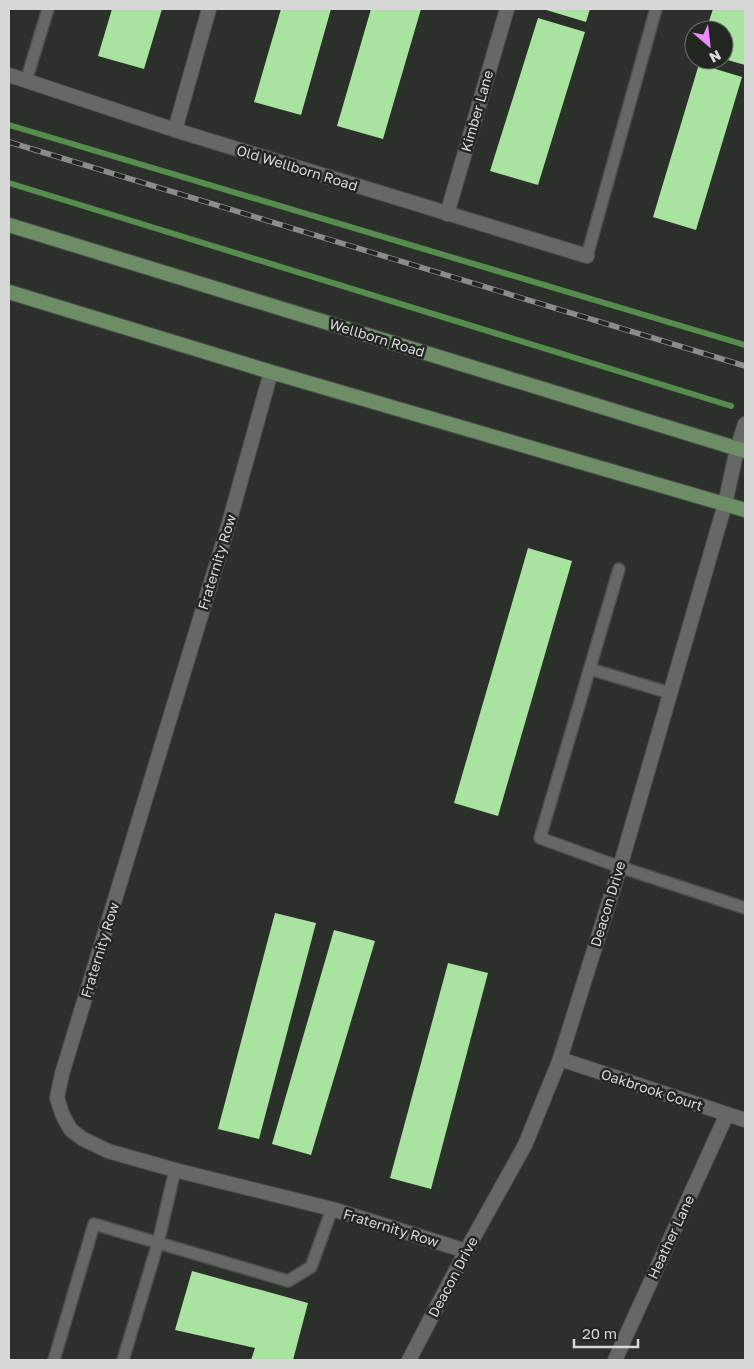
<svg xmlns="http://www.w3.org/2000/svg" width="754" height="1369" font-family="'Golos Text',sans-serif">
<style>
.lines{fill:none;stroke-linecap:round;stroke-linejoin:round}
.stream{stroke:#568c4d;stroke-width:6}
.building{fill:#a9e3a0}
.service-casing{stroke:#4b4e4a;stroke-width:14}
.minor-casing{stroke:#4b4e4a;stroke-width:16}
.tertiary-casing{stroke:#4b4e4a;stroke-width:16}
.primary-casing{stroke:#4b4e4a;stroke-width:16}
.service{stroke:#656964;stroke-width:11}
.minor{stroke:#656964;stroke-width:14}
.tertiary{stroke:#656964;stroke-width:14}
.primary{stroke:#6c8d66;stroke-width:14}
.rail-casing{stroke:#8a8d89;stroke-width:5.5}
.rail{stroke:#222621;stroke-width:4;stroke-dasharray:11;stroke-linecap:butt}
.labels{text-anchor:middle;stroke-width:5;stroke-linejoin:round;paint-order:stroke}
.street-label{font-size:14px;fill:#d7d9d6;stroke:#222621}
</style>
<rect width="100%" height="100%" fill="#2c302b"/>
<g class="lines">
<path class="stream" d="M 9,125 L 745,345
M 9,183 L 731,406"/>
</g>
<path class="building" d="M 112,9 L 162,9 L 144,69 L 98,56 Z
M 281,9 L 331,9 L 301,115 L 254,102 Z
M 371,9 L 421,9 L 383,139 L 337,126 Z
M 543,9 L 590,9 L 586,22 Z
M 713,9 L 745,9 L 745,65 L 724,59 L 724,30 L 706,30 Z
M 538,18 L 585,32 L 538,185 L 490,171 Z
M 699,64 L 742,77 L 696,230 L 653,217 Z
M 528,548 L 572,561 L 498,816 L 454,803 Z
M 275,913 L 316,923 L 259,1139 L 218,1129 Z
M 334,930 L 375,941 L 311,1155 L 272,1144 Z
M 448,963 L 488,973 L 431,1189 L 390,1178 Z
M 192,1271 L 308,1303 L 293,1360 L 251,1360 L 255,1348 L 175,1330 Z"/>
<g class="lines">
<defs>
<path id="service" d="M 26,81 L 48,9
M 587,256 L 656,9
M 619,569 L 540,838 L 620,867 L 745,908
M 590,669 L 670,693
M 54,1360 L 94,1224 L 288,1281 L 311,1267 L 332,1209
M 123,1360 L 158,1243 L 175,1170"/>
<path id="minor" d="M 9,75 L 175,130 L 587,256
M 175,130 L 209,9
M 447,214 L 507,9
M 271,372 L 229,523 L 62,1074 L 57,1098 L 63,1116 L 71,1130 L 83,1139 L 108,1151 L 175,1170 L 332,1209 L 466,1251
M 560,1059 L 745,1120
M 615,1360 L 727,1114"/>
<path id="tertiary" d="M 409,1360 L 466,1251 L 525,1145 L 560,1059 L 620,867 L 725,504 L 737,449 L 745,424"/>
<path id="primary" d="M 9,225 L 745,451
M 9,292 L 271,372 L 745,510"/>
</defs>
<use href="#service" class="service-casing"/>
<use href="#minor" class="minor-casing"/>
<use href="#tertiary" class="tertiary-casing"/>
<use href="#primary" class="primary-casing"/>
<use href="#service" class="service"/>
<use href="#minor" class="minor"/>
<use href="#tertiary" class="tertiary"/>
<use href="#primary" class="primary"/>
<defs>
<path id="rail" d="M 9,142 L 745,366"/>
</defs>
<use href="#rail" class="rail-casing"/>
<use href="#rail" class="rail"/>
</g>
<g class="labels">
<g class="street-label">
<text transform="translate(477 111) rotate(-74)" y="5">Kimber Lane</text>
<text transform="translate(297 168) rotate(17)" y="5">Old Wellborn Road</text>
<text transform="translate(377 338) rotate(17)" y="5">Wellborn Road</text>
<text transform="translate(217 562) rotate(-73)" y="5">Fraternity Row</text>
<text transform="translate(608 904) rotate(-73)" y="5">Deacon Drive</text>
<text transform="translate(100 950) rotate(-73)" y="5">Fraternity Row</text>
<text transform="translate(652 1090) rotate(18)" y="5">Oakbrook Court</text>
<text transform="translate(391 1228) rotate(17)" y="5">Fraternity Row</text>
<text transform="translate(671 1237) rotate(-65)" y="5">Heather Lane</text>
<text transform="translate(453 1277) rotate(-62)" y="5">Deacon Drive</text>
</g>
</g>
<rect width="754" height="1369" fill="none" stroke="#d7d9d6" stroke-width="20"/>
<g transform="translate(709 45) rotate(152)"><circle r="24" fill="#222621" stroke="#6a6e69"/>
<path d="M0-4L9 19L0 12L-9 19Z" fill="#ea8dfc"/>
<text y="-8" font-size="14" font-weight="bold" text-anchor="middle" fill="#d7d9d6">N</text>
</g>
<path d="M574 1339v8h64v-8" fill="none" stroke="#d7d9d6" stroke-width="2.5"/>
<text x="582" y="1339" font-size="15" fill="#d7d9d6" stroke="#222621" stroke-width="4" paint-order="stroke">20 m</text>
</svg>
